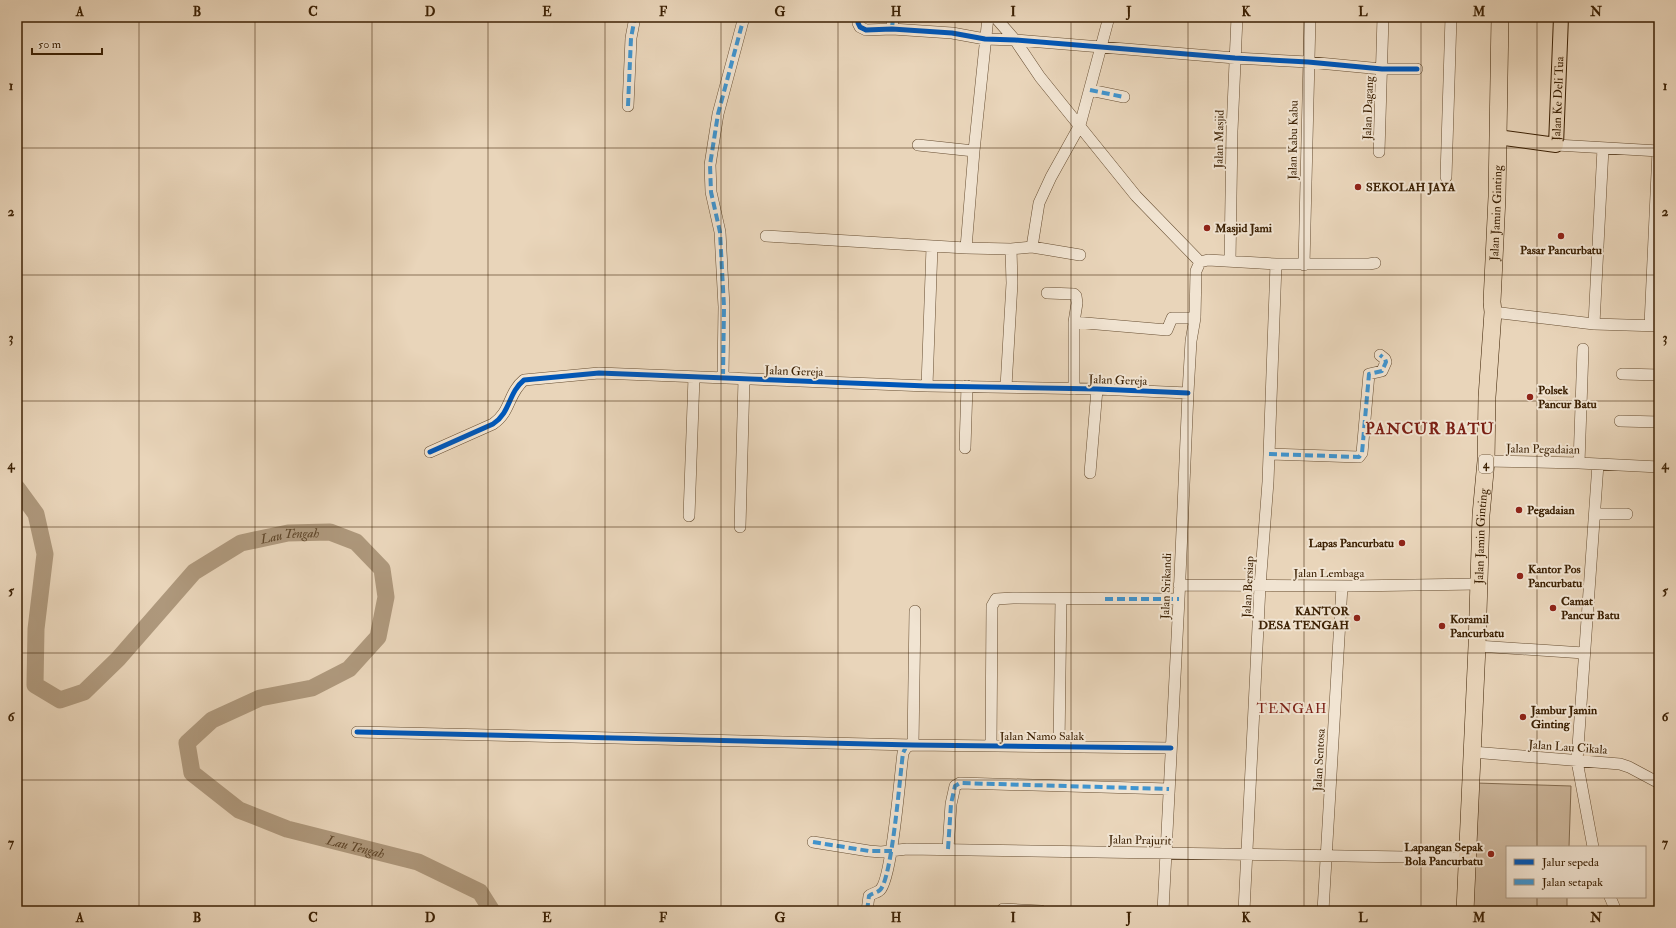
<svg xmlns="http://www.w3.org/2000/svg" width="1676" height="928" font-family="'IM FELL Double Pica',serif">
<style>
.garden{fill:#ccb69b;stroke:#846c50}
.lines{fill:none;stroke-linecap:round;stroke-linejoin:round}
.river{stroke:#ae987c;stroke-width:17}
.minor-casing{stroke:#674e32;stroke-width:12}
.major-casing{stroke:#3c2104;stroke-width:16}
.highway-casing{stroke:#3c2104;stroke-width:18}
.minor{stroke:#f1e4d2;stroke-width:11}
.major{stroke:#e9d5ba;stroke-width:14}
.highway{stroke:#e9d5ba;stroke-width:17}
.quiet{stroke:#3f95d1;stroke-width:4;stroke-dasharray:8 4;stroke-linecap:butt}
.cycleway-casing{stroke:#f1e4d2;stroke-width:8}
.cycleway{stroke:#0057b8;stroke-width:5}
.grid{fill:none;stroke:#3c2104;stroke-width:1;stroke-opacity:0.55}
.poi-dot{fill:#8f2418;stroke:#f1e4d2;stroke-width:1.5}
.labels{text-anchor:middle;stroke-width:4;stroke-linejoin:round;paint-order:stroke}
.shield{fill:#f1e4d2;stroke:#725c42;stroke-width:1}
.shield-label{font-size:11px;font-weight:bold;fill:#3c2104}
.street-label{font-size:12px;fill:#3c2104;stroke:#f1e4d2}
.poi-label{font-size:12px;font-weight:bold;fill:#3c2104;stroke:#f1e4d2;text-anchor:start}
.water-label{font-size:13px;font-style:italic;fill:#5e4528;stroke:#f1e4d2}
.quarter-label{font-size:14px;letter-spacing:1px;fill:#7a1f14;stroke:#f1e4d2}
.district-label{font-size:16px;font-weight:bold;letter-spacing:1px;fill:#7a1f14;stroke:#f1e4d2}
.neatline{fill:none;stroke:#3c2104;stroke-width:1.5}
.grid-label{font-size:13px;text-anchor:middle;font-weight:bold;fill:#3c2104}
</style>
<rect width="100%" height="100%" fill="#e9d5ba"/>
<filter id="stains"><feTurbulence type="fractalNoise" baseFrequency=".005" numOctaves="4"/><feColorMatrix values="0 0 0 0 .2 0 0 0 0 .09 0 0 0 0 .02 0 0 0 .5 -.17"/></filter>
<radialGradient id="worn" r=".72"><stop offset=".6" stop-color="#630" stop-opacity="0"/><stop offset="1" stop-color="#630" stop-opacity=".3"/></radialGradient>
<path class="garden" d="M 1476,783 L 1571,786 L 1569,847 L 1507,847 L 1507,897 L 1567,897 L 1567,911 L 1472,911 Z"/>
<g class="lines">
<path class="river" id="s1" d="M 17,488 L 36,514 L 45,554 L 36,629 L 35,685 L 60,700 L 84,692 L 118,659 L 194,572 L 241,543 L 288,533 L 330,532 L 356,542 L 382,569 L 386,597 L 378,637 L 349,669 L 312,688 L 260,698 L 212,720 L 187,743 L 192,773 L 239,810 L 287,829 L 418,862 L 480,892 L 492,911"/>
<defs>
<path id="minor" d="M 859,17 L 858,23 L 860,27 L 866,30 L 892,29 L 952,33 L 985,39 L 1015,40 L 1235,58 L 1308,62 L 1382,69 L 1417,69
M 995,17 L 1015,40 L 1040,77 L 1136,196 L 1200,262 L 1208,260 L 1276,264 L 1369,264 L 1375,263
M 892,29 L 893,17
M 1090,90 L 1124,97
M 628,106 L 631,38 L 635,17
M 918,145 L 974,151
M 1556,145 L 1659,151
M 1379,152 L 1383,17
M 1446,177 L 1451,17
M 766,236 L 966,248 L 1011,249 L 1032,247 L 1080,255
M 1032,247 L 1039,203 L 1051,177 L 1080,125 L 1109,17
M 966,248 L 974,151 L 988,17
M 1230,261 L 1232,131 L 1237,17
M 1304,265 L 1310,17
M 1047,293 L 1074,294 L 1076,296 L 1077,303 L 1074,322 L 1074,389
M 1493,312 L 1594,324 L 1659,326
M 1074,322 L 1167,330 L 1172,318 L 1195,318
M 1594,324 L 1603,148
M 1650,325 L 1658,151
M 1622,374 L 1659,375
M 723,377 L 724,307 L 720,232 L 711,192 L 710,165 L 718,114 L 744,17
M 927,386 L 932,247
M 1006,387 L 1012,283 L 1011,249
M 1620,421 L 1659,422
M 965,448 L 967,386
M 430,452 L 493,424 C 511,412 508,393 524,380 L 599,373 L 927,386 L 1097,389 L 1188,393
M 1269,454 L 1359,457 L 1362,453 L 1369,374 L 1382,371 L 1386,362 L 1385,359 L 1380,355
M 1486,461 L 1579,463 L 1659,467
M 1579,463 L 1583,349
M 1090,473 L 1097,389
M 1595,514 L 1627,514
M 689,516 L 694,377
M 740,527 L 744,379
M 1179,585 L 1351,586 L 1478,584
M 1477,646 L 1584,653
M 357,732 L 913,745 L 1171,748
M 913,745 L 915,611
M 991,746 L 992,606 L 996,599 L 1013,598 L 1179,599
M 1059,746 L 1061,599
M 1472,752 L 1620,764 L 1629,767 L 1659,783
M 813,842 L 869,851 L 881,852 L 907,849 L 1467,858
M 1593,847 L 1577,761 L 1598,464
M 948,849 L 951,804 L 955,786 L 960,783 L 1169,789
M 1610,897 L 1616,911
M 1003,909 L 1041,911
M 867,911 L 869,896 C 872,893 877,893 880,890 C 892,879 900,775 903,753 L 907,746 L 913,745
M 1163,911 L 1179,599 L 1188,393 L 1191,341 L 1195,318 L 1196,271 L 1200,262
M 1244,911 L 1260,586 L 1268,482 L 1276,264
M 1323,911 L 1342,586"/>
<g id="major">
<path id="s2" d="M 1497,137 L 1556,145 L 1561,17"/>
</g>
<g id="highway">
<path id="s3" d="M 1465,911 L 1477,646 L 1481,515 L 1486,461 L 1487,397 L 1493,312 L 1492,302 L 1497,197 L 1500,17"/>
</g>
</defs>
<use href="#minor" class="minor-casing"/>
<use href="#major" class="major-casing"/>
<use href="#highway" class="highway-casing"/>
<use href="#minor" class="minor"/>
<use href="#major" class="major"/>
<use href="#highway" class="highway"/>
<path class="quiet" d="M 892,29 L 893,17
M 1090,90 L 1124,97
M 628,106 L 631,38 L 635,17
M 723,377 L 724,307 L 720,232 L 711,192 L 710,165 L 718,114 L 744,17
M 1269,454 L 1359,457 L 1362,453 L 1369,374 L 1382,371 L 1386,362 L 1385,359 L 1380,355
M 1105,599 L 1179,599
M 813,842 L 869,851 L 892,851
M 948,849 L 951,804 L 955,786 L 960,783 L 1169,789
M 1003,909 L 1041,911
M 867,911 L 869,896 C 872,893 877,893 880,890 C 892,879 900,775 903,753 L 906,747 L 909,745"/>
<defs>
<path id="cycleway" d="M 859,17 L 858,23 L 860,27 L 866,30 L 892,29 L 952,33 L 985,39 L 1015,40 L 1235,58 L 1308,62 L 1382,69 L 1417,69
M 430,452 L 493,424 C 511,412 508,393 524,380 L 599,373 L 927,386 L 1097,389 L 1188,393
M 357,732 L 913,745 L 1171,748"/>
</defs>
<use href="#cycleway" class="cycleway-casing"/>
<use href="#cycleway" class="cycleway"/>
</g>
<path class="grid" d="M 139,17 L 139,911M 255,17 L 255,911M 372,17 L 372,911M 488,17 L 488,911M 605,17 L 605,911M 721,17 L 721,911M 838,17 L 838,911M 955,17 L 955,911M 1071,17 L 1071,911M 1188,17 L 1188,911M 1304,17 L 1304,911M 1421,17 L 1421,911M 1537,17 L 1537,847M 17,148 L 1659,148M 17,275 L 1659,275M 17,401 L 1659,401M 17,527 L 1659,527M 17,653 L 1659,653M 17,780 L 1659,780M 1537,897 L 1537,911"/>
<g class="poi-dot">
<circle cx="1358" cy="187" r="4"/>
<circle cx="1207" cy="228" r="4"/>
<circle cx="1561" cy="236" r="4"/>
<circle cx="1530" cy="397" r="4"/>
<circle cx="1519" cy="510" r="4"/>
<circle cx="1402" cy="543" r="4"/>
<circle cx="1520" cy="576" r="4"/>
<circle cx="1553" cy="608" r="4"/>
<circle cx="1357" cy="618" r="4"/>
<circle cx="1442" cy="626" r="4"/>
<circle cx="1523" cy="717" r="4"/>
<circle cx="1491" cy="854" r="4"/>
</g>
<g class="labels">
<rect class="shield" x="1479" y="455" width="14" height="18" rx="3"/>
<g class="shield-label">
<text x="1486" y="468">4</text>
</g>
<g class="street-label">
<text dy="4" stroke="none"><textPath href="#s2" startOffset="106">Jalan Ke Deli Tua</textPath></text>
<text transform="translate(1368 108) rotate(-88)" y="4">Jalan Dagang</text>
<text transform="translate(1219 139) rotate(-89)" y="4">Jalan Masjid</text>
<text transform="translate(1293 140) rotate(-89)" y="4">Jalan Kabu Kabu</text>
<text dy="4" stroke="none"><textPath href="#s3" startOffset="699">Jalan Jamin Ginting</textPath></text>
<text transform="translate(794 371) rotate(2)" y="4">Jalan Gereja</text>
<text transform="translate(1118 380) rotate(2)" y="4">Jalan Gereja</text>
<text transform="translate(1543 449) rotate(1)" y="4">Jalan Pegadaian</text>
<text dy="4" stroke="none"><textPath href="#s3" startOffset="375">Jalan Jamin Ginting</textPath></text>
<text x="1329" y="577">Jalan Lembaga</text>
<text transform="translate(1166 586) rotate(-88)" y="4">Jalan Srikandi</text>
<text transform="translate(1248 587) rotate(-87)" y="4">Jalan Bersiap</text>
<text x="1042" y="740">Jalan Namo Salak</text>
<text transform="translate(1568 747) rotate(4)" y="4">Jalan Lau Cikala</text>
<text transform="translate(1319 760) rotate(-87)" y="4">Jalan Sentosa</text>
<text transform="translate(1140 840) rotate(1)" y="4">Jalan Prajurit</text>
</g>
<g class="poi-label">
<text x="1366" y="191">SEKOLAH JAYA</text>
<text x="1215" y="232">Masjid Jami</text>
<text x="1561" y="254" text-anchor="middle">Pasar Pancurbatu</text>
<text x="1538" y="394">Polsek<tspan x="1538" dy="14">Pancur Batu</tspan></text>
<text x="1527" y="514">Pegadaian</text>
<text x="1394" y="547" text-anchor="end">Lapas Pancurbatu</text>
<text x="1528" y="573">Kantor Pos<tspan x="1528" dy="14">Pancurbatu</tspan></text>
<text x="1561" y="605">Camat<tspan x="1561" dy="14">Pancur Batu</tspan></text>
<text x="1349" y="615" text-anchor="end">KANTOR<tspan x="1349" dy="14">DESA TENGAH</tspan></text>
<text x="1450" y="623">Koramil<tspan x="1450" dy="14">Pancurbatu</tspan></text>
<text x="1531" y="714">Jambur Jamin<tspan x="1531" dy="14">Ginting</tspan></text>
<text x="1483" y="851" text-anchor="end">Lapangan Sepak<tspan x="1483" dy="14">Bola Pancurbatu</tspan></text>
</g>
<g class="water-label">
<text dy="5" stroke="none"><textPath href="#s1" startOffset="527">Lau Tengah</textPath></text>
<text dy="5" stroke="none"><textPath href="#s1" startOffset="1139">Lau Tengah</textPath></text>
</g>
<g class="quarter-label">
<text x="1292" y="713">TENGAH</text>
</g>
<g class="district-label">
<text x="1430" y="434">PANCUR BATU</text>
</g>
</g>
<rect width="1676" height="928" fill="none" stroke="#e9d5ba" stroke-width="44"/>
<rect x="1506" y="846" width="140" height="52" fill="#f1e4d2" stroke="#a99680"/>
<rect x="1514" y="859" width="20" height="6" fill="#0057b8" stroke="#a99680"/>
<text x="1542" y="866" font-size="12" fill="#3c2104">Jalur sepeda</text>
<rect x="1514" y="879" width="20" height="6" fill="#3f95d1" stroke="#a99680"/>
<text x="1542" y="886" font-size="12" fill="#3c2104">Jalan setapak</text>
<path d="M32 48v6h70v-6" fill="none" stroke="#3c2104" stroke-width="2"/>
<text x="38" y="48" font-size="12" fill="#3c2104" stroke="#f1e4d2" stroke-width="3" paint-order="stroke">50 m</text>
<rect x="22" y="22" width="1632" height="884" class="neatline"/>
<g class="grid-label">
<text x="80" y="16">A</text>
<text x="197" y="16">B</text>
<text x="313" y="16">C</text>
<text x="430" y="16">D</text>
<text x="547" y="16">E</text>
<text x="663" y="16">F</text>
<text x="780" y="16">G</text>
<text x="896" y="16">H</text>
<text x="1013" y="16">I</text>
<text x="1129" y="16">J</text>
<text x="1246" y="16">K</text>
<text x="1363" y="16">L</text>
<text x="1479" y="16">M</text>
<text x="1596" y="16">N</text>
<text x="11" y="90">1</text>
<text x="1665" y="90">1</text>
<text x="11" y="216">2</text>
<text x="1665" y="216">2</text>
<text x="11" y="342">3</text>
<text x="1665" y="342">3</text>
<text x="11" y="469">4</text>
<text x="1665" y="469">4</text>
<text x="11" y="595">5</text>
<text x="1665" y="595">5</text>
<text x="11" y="721">6</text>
<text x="1665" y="721">6</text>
<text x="11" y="847">7</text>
<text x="1665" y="847">7</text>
<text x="80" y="922">A</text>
<text x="197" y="922">B</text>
<text x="313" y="922">C</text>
<text x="430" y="922">D</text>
<text x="547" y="922">E</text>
<text x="663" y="922">F</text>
<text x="780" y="922">G</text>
<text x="896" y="922">H</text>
<text x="1013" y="922">I</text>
<text x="1129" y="922">J</text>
<text x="1246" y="922">K</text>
<text x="1363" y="922">L</text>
<text x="1479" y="922">M</text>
<text x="1596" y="922">N</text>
</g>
<rect width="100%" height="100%" filter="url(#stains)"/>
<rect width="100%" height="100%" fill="url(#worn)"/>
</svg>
